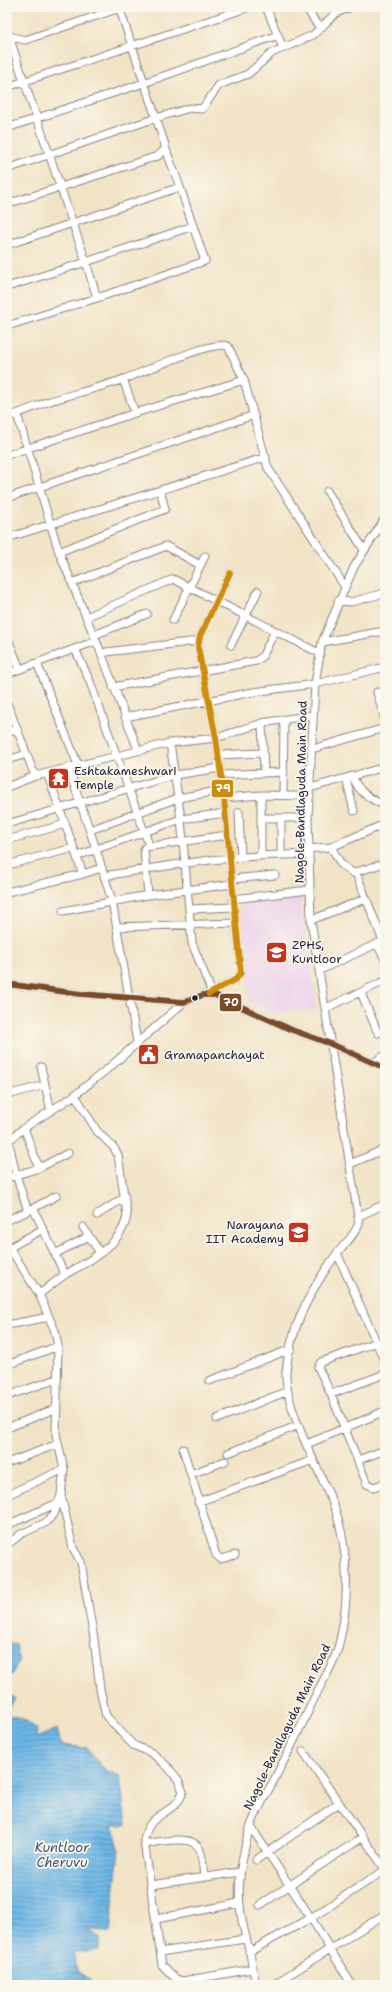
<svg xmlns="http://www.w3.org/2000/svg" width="392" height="1992" font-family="'Shantell Sans',sans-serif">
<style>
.built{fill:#ebd1eb}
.water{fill:url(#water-rules);stroke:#476c90}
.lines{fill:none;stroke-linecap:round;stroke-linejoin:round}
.minor-casing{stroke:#8a8280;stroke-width:9}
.minor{stroke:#fff;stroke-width:7}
.bus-1-casing{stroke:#fbf7ec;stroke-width:9}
.bus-2-casing{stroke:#fbf7ec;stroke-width:9}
.bus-1{stroke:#7a4b2a;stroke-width:6}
.bus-2{stroke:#cc8c0c;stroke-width:6}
.bus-dot{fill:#22223b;stroke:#fbf7ec;stroke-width:1.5}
.labels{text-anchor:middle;stroke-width:3.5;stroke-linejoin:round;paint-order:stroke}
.poi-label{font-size:12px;fill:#22223b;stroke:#fbf7ec;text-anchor:start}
.street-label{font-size:12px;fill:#22223b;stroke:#fbf7ec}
.water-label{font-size:13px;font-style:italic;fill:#3c5676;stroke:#fbf7ec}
.line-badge{stroke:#fbf7ec;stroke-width:1.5}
.badge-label{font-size:11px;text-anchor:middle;font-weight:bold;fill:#fff}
</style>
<defs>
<pattern id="water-rules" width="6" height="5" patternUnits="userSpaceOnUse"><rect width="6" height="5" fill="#6cb6e5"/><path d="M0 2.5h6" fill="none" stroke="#5894bb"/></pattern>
</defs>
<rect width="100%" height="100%" fill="#fbf7ec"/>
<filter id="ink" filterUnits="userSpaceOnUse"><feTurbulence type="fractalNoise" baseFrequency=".025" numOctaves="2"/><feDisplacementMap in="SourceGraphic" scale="8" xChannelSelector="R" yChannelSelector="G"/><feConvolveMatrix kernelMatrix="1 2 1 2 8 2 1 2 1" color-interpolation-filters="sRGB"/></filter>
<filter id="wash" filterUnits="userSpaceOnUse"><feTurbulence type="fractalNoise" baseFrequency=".012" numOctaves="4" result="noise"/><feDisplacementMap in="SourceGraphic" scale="16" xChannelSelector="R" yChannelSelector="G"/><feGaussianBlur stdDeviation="0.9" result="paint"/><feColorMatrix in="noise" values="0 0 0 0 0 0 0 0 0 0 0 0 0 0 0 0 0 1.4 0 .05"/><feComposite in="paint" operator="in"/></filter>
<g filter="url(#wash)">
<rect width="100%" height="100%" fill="#f1e3c6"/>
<path class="built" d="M 300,896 L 317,1009 L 272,1013 L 250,1001 L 241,902 Z"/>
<path class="water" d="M 16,1644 L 19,1661 L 7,1683 L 7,1645 Z
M 7,1693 L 15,1699 L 7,1711 Z
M 7,1715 L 22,1718 L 37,1729 L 36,1738 L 57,1729 L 61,1745 L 87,1748 L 105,1770 L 120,1776 L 126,1825 L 113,1825 L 119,1849 L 110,1933 L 86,1928 L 100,1938 L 99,1950 L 73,1952 L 77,1971 L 90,1980 L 90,1985 L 7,1985 Z"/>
</g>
<g filter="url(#ink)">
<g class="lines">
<defs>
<path id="minor" d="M 266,7 L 283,48
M 306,7 L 316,23 L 322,27
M 7,31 L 86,262 L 7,287
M 9,36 L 25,40 L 123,7
M 7,87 L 250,7
M 7,128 L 144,83 L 278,35
M 165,147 L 180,187
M 7,169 L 156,118 L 190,108 L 202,109 L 219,85 L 248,74 L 272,53 L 313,35 L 336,13 L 351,7
M 7,204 L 158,156 L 165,149 L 165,145 L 119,7
M 7,245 L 180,187 L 193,226 L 86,262 L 97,298
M 7,326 L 97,298 L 205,261 L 193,226
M 123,379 L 135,413
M 17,414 L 59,552 L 102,655
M 7,417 C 21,413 34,407 47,402 C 73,394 99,388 124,379 C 145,372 211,340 228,346 L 244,380 L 268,468 L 345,587
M 7,455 L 135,413 L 244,380
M 327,491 L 364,550
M 7,498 L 254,415
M 7,538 L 266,457
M 59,552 L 165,509 L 160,490
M 72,583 L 166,546 L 200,565
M 338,601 L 351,602 L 385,593
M 86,617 L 173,579 L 319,653
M 173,620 L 205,556
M 94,635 L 147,614
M 7,637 L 20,669
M 322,642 L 385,631
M 231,645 L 258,591
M 75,649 L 89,679 L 149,845
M 37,663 L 78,765
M 7,674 L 96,641
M 113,687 L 256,661 L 262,657 L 275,631
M 377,692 L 385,720
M 7,703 L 35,776
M 125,717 L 253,692 L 315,684 L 385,667
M 262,723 L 264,772
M 7,732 L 17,729
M 170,743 L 181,819 L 192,943 L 212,993
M 312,749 L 385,728
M 138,750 L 102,655 L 106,652 L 198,641
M 218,755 L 263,753
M 7,760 L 27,754
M 68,767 L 96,849 L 112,901 L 137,1042
M 47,773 L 83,874
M 221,775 L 284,772
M 353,776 C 357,792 371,799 385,806
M 346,778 L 354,811
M 7,787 L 35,776 L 170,743 L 216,738 L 262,723 L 313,715
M 310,788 L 385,767
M 261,795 L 261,855
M 283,795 L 284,719
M 224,798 L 261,795 L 310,796
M 239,812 L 241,858
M 261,818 L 308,818
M 281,818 L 281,854
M 7,824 L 175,775 L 220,768
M 90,830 L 178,798 L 223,790
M 7,840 L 66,824
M 331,847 L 385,824
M 308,849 L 331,847 L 341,864 L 353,873 L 385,863
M 77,856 L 181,819 L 226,813
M 7,865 L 74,848
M 356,873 L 383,941
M 104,876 C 172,865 240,853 309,855
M 232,879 L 275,875
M 7,892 L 83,874 L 101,868
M 148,895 L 144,849 L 146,847 L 227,835
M 233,899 L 309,890
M 190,909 L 234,907
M 63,911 L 148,895 L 232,884
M 311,920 L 365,899
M 117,927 L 236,923
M 377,944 L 385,959
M 320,970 L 385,940
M 7,984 L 81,994 L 184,1002 L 203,995 L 215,995 L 292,1030 L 331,1044 L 385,1068
M 361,993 L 378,1033
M 209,994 L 236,979 L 241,973 L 224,798 L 216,738 L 198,647 L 200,636 L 230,573
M 326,1008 L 385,981
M 373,1063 L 385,1055
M 41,1067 L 51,1111
M 7,1095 L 45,1085
M 24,1128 L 39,1168
M 7,1134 L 16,1175 L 28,1211
M 7,1142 L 24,1128 L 75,1095 L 111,1066 L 184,1002
M 350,1164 L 385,1149
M 7,1178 L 39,1168 L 68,1153
M 33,1208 L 65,1275
M 97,1215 L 125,1197
M 359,1216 L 385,1204
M 7,1220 L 28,1211 L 56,1196
M 83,1227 L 100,1253
M 7,1249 L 43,1229
M 337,1253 L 385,1362
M 55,1254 L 89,1236
M 39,1294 C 48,1288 57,1280 66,1274 C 89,1261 123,1244 127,1215 L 118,1155 L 114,1148 L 97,1131 L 75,1095
M 7,1325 L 49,1317
M 377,1342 L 321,1362 L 318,1367 L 331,1394 L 367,1484 L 374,1487 L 385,1483
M 7,1365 L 58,1346
M 209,1381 L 291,1349
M 331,1394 L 385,1374
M 7,1396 L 57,1379
M 217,1419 L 288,1391
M 7,1428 L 57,1408
M 307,1444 L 385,1411
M 183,1449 L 216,1555 L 221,1559 L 235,1555
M 228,1453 L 299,1425
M 358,1460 L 385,1450
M 7,1463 L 58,1444
M 191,1474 L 225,1461
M 7,1495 L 64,1469
M 61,1495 L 73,1548 L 81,1562 L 94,1639 L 100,1689 L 106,1716 L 133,1745 L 152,1753 L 168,1767 L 179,1781 L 183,1792 C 174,1817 148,1810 144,1841 L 162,1965 L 176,1979 L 183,1981 L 252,1969
M 198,1502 L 313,1460
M 7,1525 L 58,1503
M 7,1545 L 21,1534 L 45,1523 L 54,1514 L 61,1495 L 64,1469 L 56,1434 L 58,1346 L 55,1331 L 39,1294 L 9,1247
M 303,1751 L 385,1869
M 251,1827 L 311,1918 L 352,1985
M 145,1844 C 157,1842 192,1834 199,1848 C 203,1856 203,1868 204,1877
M 256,1860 L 339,1803
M 151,1885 L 240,1872
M 260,1905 L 363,1837
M 156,1919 L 239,1903
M 160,1952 L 245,1939
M 249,1952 L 311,1918 L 385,1870
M 257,1985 C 253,1974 252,1964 250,1953 C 246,1937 241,1922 240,1905 C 237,1880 243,1852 250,1828 C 256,1812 265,1796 274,1780 C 287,1755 300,1729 312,1703 C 320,1685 335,1663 339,1644 C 350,1601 349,1548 334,1506 C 320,1470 284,1409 286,1372 C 290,1328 310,1291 335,1256 C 343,1245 355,1236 359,1223 L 311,920 L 308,818 L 315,684 L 322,642 L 354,567 L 385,518
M 273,1985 L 385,1914"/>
</defs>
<use href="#minor" class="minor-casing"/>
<use href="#minor" class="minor"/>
<defs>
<path id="bus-1" d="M 7,984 L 81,994 L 184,1002 L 203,995 L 215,995 L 292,1030 L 331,1044 L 385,1068"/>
<path id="bus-2" d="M 209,994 L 236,979 L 241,973 L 224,798 L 216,738 L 198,647 L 200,636 L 230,573"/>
</defs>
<use href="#bus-1" class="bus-1-casing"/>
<use href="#bus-2" class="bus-2-casing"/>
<use href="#bus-1" class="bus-1"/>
<use href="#bus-2" class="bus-2"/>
</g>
</g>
<defs>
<symbol id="temple-square" viewBox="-11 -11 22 22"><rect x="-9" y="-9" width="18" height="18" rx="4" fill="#c8321e" stroke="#fbf7ec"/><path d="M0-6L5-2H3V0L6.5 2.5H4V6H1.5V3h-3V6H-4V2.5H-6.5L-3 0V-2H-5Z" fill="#fff"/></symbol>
<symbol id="school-square" viewBox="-11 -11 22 22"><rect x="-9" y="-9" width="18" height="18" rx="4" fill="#c8321e" stroke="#fbf7ec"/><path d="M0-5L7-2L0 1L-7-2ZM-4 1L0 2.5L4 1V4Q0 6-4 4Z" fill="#fff"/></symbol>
<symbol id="civic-square" viewBox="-11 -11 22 22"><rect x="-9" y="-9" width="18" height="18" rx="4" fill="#c8321e" stroke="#fbf7ec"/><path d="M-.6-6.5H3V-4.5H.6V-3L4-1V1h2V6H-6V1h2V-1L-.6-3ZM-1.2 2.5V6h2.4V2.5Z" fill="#fff"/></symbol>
<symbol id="university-square" viewBox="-11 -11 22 22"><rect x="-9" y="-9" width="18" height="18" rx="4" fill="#c8321e" stroke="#fbf7ec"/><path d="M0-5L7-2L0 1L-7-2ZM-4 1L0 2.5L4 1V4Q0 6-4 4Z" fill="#fff"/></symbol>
</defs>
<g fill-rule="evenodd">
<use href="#temple-square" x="46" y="766" width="25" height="25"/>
<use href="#school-square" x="264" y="940" width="25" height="25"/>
<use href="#civic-square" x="136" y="1042" width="25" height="25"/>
<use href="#university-square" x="286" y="1220" width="25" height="25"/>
</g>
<circle class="bus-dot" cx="195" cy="998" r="3.5"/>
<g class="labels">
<g class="poi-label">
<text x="74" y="775">Eshtakameshwari<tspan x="74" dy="14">Temple</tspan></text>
<text x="292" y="949">ZPHS,<tspan x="292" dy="14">Kuntloor</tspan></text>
<text x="164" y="1059">Gramapanchayat</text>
<text x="284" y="1229" text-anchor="end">Narayana<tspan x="284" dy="14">IIT Academy</tspan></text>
</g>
<g class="street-label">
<text transform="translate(301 792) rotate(-89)" y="4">Nagole-Bandlaguda Main Road</text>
<text transform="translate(287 1727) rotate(-64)" y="4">Nagole-Bandlaguda Main Road</text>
</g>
<g class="water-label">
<text x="62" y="1852">Kuntloor<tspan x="62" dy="15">Cheruvu</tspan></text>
</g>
</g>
<g class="line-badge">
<rect x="211" y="779" width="23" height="19" rx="4" fill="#cc8c0c"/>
<rect x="219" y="993" width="23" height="19" rx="4" fill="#7a4b2a"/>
</g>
<g class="badge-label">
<text x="223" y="792">79</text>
<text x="231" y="1006">70</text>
</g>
<rect width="392" height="1992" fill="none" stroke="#fbf7ec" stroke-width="24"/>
</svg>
